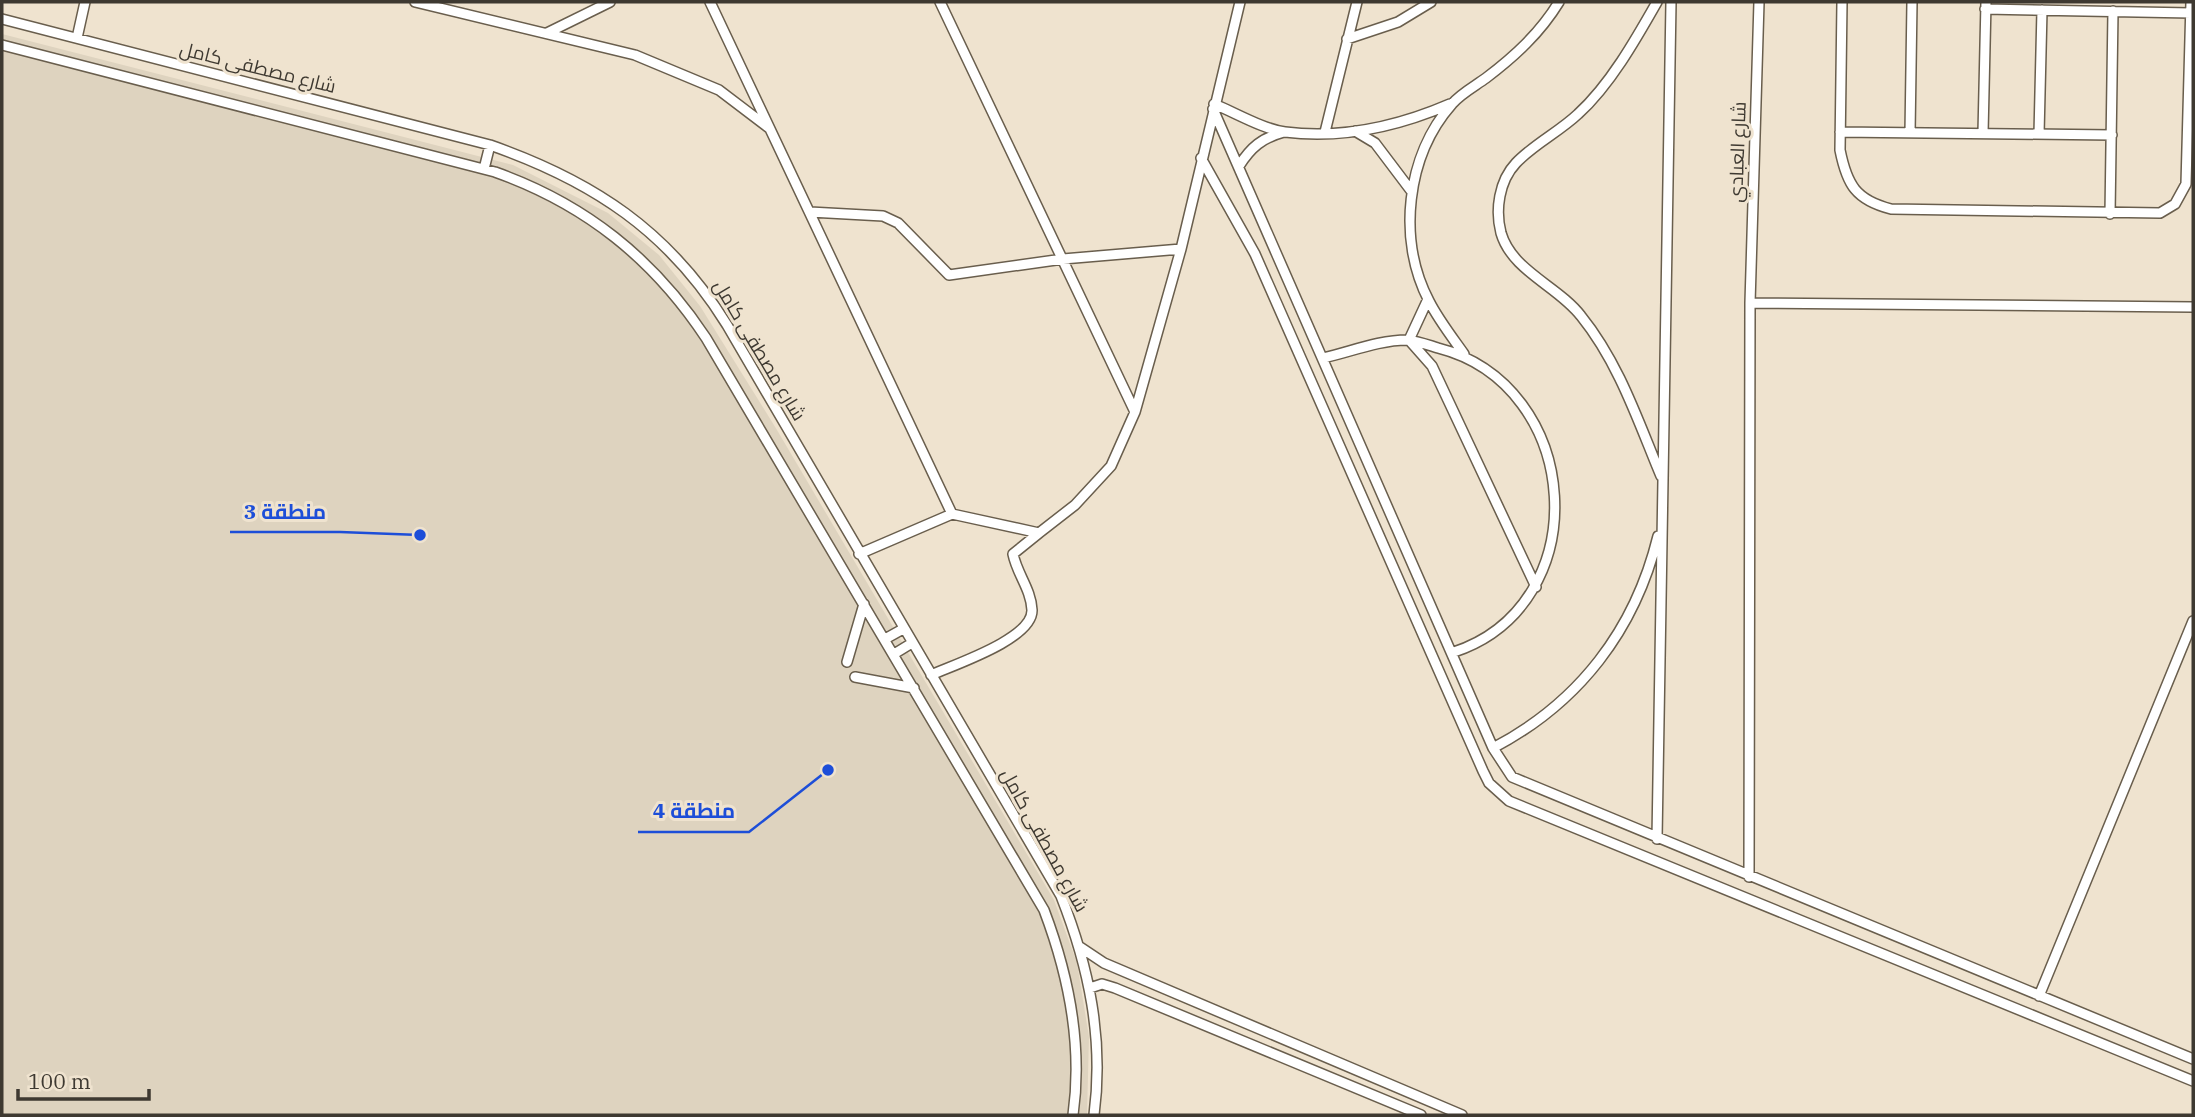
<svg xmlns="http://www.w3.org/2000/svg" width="2195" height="1117" font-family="'IBM Plex Serif',Cairo,serif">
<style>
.industrial{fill:#ded3bf}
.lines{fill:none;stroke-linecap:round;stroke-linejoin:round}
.minor-casing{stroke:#695e4d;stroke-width:12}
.minor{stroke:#fff;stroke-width:9}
.labels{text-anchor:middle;stroke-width:6;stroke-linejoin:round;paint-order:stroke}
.street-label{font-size:19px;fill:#3e3931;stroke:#efe3cf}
.leader{fill:none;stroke:#1d4ed8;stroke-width:2.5}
.callout-dot{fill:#1d4ed8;stroke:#efe3cf;stroke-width:2.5}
.callout-label{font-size:21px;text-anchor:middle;font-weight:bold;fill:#1d4ed8;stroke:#efe3cf;stroke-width:6;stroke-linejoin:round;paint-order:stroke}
</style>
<rect width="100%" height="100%" fill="#efe3cf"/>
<path class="industrial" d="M 2,34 L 513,165 L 608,213 L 659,255 L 700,306 L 777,430 L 1054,900 L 1077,963 L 1089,1037 L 1087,1115 L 2,1115 Z"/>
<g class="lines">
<defs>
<path id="minor" d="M 415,2 L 635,55 L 719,90 L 769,128
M 710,2 L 952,514
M 940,2 L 1135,412
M 1657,2 C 1636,39 1610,85 1578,114 C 1559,132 1534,144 1516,163 C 1499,181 1495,210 1501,233 C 1512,271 1558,286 1581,316 C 1619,363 1638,421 1661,476
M 1842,2 L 1840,150 C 1847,185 1856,200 1891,209 L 2160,213 L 2175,204 L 2186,184 L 2191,2
M 1985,9 L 2191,13
M 2,19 L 490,145 C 593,181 669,231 727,325 L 1061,896 C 1089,967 1104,1039 1094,1115
M 547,33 L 610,2
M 77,38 L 85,2
M 1347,39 L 1398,22 L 1431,2
M 2,45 L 495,172 C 585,204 653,258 706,338 L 1044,910 C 1069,976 1083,1044 1073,1115
M 1214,104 C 1236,113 1263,129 1285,132 C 1341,139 1399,126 1450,104
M 1213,109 L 1493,748 L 1512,777 L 2193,1059
M 1355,131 L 1375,143 L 1412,192
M 1325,132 L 1357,2
M 1840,132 L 2112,135
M 1910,133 L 1912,2
M 1983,133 L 1986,2
M 2039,134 L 2042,10
M 1201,158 L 1255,254 L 1483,771 L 1489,783 L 1509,801 L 2193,1081
M 1239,166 C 1251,147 1262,138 1284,132
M 484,169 L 490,145
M 810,212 L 883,216 L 898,223 L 949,275 L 1063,259 L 1181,249
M 2110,214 L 2113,11
M 1428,299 L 1409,340 L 1432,366 L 1536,587
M 1750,303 L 2193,307
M 1464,354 C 1452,337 1438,319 1429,301 C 1397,240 1406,156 1452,104 C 1460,94 1475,86 1486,78 C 1515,56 1540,33 1559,2
M 1323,358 C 1350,352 1379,340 1407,340 C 1417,341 1428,345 1438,348 C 1583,385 1598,604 1454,652
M 859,554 L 952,514 L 1039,533 L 1075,505 L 1111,466 L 1135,412 L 1181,249 L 1240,2
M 885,639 L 903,629
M 894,654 L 912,643
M 847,662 L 864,604
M 931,675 C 953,665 1033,639 1032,610 C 1031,589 1017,574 1013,554 L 1039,533
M 855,677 L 914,688
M 1493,748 C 1579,703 1635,630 1658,536
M 1657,839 L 1671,2
M 1749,877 L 1750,303 L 1759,2
M 1080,947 L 1104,963 L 1462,1115
M 1090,988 L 1102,984 L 1115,988 L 1421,1115
M 2039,996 L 2193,621"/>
</defs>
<use href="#minor" class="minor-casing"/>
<use href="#minor" class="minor"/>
</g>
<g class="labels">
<g class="street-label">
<text transform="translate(258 67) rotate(14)" y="7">شارع مصطفى كامل</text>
<text transform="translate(1737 152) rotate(-88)" y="7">شارع العبادي</text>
<text transform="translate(760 350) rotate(59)" y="7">شارع مصطفى كامل</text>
<text transform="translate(1045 840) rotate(61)" y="7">شارع مصطفى كامل</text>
</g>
</g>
<path class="leader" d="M420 535L340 532H230M828 770L749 832H638"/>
<g class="callout-dot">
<circle cx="420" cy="535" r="7"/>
<circle cx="828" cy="770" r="7"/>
</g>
<g class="callout-label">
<text x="285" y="519">منطقة 3</text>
<text x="694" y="818">منطقة 4</text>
</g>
<rect width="2195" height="1117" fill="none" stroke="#3e3931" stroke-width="7"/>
<path d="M18 1089v10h131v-10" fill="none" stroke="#3e3931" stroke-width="3.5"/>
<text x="28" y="1089" font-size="21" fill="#3e3931" stroke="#efe3cf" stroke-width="5" paint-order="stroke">100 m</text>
</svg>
